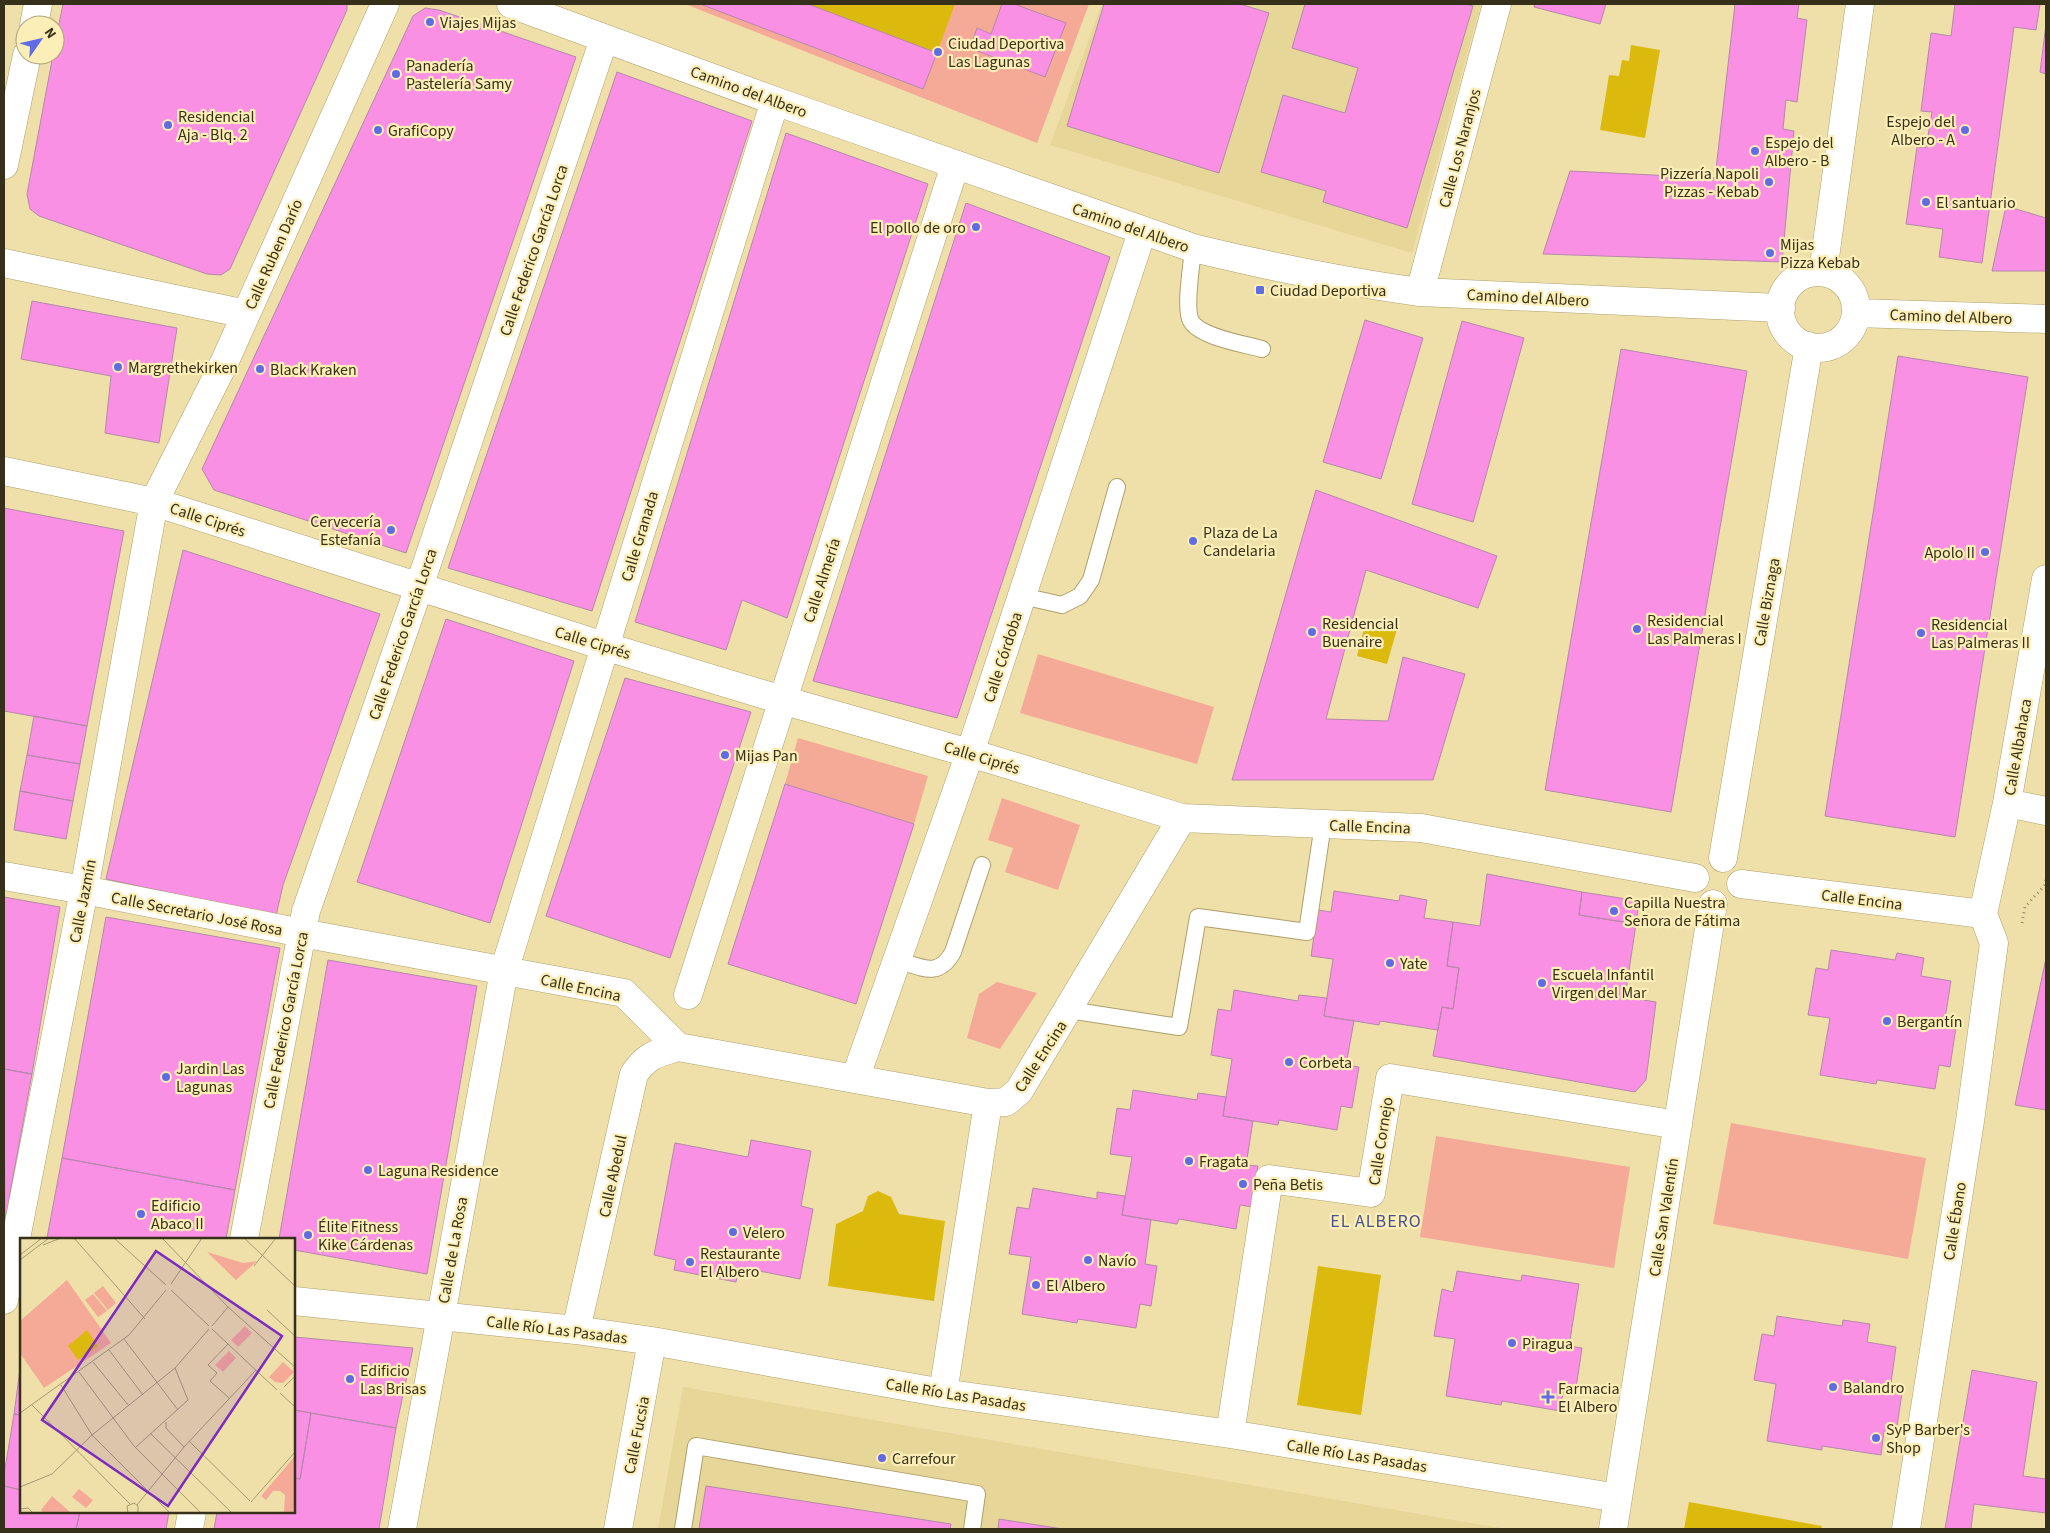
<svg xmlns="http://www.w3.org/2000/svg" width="2050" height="1533" font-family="'Source Sans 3',sans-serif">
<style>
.built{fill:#e6d698}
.green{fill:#f5aa97}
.water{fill:#dcba0d}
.building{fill:#f990e4;stroke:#b588aa}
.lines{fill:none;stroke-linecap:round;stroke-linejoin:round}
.lane-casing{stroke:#aea06b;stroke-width:18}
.street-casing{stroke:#aea06b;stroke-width:29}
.path{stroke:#958a65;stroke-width:3;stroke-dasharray:1 4;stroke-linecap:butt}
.lane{stroke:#fff;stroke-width:16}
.street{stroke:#fff;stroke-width:28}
.poi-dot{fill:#606ce4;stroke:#fceeb7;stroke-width:2}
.labels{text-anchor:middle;stroke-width:4.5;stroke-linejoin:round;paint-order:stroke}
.poi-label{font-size:16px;fill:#36301b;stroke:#fceeb7;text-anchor:start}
.street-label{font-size:16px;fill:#36301b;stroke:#fceeb7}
.neighbourhood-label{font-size:18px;letter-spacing:1px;fill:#48528f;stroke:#fceeb7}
.inset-road{fill:none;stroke:#a59a71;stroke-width:1}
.view{fill:#7b2cbf;fill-opacity:0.15;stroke:#7b2cbf;stroke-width:2.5}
.inset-edge{fill:none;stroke:#36301b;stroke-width:2.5}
</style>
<rect width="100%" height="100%" fill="#efe0aa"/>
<path class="built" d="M 1102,4 L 1481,4 L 1412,253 L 1050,145 Z
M 683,1387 L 1506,1529 L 658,1529 Z"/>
<path class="green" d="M 685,4 L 1089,4 L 1037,143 Z
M 1038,654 L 1214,707 L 1197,764 L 1020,713 Z
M 798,738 L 928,776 L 914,824 L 785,784 Z
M 1002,798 L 1080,825 L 1058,890 L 1005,872 L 1013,848 L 988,840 Z
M 997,982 L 1037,993 L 1000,1049 L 967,1038 L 979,994 Z
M 1731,1123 L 1926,1158 L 1908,1259 L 1713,1224 Z
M 1436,1136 L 1630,1167 L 1614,1268 L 1420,1237 Z"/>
<path class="water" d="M 808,4 L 955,4 L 937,53 Z
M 1631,45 L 1660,50 L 1645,138 L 1600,130 L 1609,75 L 1619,76 L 1622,60 L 1629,61 Z
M 1366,621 L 1397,629 L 1387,664 L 1357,656 Z
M 878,1191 L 891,1197 L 899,1214 L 945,1221 L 934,1301 L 828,1286 L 836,1224 L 863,1211 L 868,1196 Z
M 1318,1266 L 1381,1275 L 1361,1415 L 1297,1405 Z
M 1689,1502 L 1822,1526 L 1821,1529 L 1684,1529 Z"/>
<path class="building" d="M 63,4 L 347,4 L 347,10 L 230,269 L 221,275 L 207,274 L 39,216 L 30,209 L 27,194 L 53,55 L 55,55 L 55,44 Z
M 700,4 L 808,4 L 937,53 L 923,89 Z
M 1002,4 L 1014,4 L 1066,23 L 1045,77 L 970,48 L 977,28 L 991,34 Z
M 1104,4 L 1240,4 L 1269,13 L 1219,173 L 1067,126 Z
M 1305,4 L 1465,4 L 1473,6 L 1407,228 L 1323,202 L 1326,191 L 1261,172 L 1283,95 L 1345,113 L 1358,68 L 1292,48 Z
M 1535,4 L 1606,4 L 1600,24 L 1534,7 Z
M 1735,4 L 1799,4 L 1797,18 L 1807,20 L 1797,102 L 1786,100 L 1783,129 L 1794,131 L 1782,262 L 1543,254 L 1570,171 L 1715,178 Z
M 1955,4 L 2040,4 L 2036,30 L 2014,27 L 1982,263 L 1939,257 L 1943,229 L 1906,224 L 1917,147 L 1926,148 L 1932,112 L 1921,111 L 1931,33 L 1951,36 Z
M 425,8 L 439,10 L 576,57 L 406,553 L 214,490 L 202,469 L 413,16 Z
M 2046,24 L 2046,74 L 2040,72 Z
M 617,72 L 752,121 L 592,611 L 448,568 Z
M 786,133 L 928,184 L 787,618 L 742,600 L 726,650 L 635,622 Z
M 966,203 L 1110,257 L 957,718 L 813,681 Z
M 2006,206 L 2046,218 L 2046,271 L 1992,271 Z
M 32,301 L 177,328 L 159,443 L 105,433 L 111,376 L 21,359 Z
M 1365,320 L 1423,338 L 1381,479 L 1323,462 Z
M 1462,321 L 1524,338 L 1473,522 L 1412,504 Z
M 1621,349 L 1747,371 L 1671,812 L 1545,790 Z
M 1898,356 L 2028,377 L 1955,837 L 1825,816 Z
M 1316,490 L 1497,556 L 1478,608 L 1366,570 L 1326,719 L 1388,721 L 1403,657 L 1465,674 L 1433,780 L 1232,780 Z
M 4,508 L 124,531 L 87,726 L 4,711 Z
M 183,550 L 380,614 L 283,885 L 276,916 L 106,879 Z
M 446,619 L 574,661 L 490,923 L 357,882 Z
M 625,678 L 751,712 L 670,958 L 546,916 Z
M 34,716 L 87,726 L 80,764 L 27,755 Z
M 27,755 L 80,764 L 73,801 L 20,791 Z
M 785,784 L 914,824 L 856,1004 L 728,964 Z
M 20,791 L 73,801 L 66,839 L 14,830 Z
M 1487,874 L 1582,892 L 1579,915 L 1636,924 L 1625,997 L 1656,1002 L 1646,1080 L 1635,1092 L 1433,1056 L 1442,1007 L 1453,1009 L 1459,968 L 1447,966 L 1453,922 L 1480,926 Z
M 1334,891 L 1399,901 L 1400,895 L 1427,900 L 1424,918 L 1453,922 L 1447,966 L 1459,968 L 1453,1009 L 1442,1007 L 1438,1030 L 1380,1021 L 1379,1025 L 1324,1016 L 1333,959 L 1311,956 L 1318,910 L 1331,912 Z
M 1582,892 L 1639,901 L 1636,924 L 1579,915 Z
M 4,897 L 60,907 L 32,1074 L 4,1069 Z
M 106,917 L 280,948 L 235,1190 L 62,1158 Z
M 1831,950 L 1895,960 L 1897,953 L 1924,958 L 1921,976 L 1951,981 L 1944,1025 L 1956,1027 L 1950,1067 L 1939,1065 L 1935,1089 L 1877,1080 L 1876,1084 L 1820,1075 L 1830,1018 L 1808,1015 L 1816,968 L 1828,970 Z
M 2046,958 L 2046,1110 L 2015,1105 Z
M 328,960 L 477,986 L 427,1274 L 294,1250 L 294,1239 L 279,1239 Z
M 1234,990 L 1298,1001 L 1299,995 L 1327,998 L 1324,1016 L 1354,1021 L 1346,1065 L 1359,1067 L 1352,1108 L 1341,1106 L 1337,1130 L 1279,1120 L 1278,1125 L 1223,1116 L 1232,1059 L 1211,1055 L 1218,1009 L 1231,1011 Z
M 4,1069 L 32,1074 L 10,1193 L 5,1236 Z
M 1133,1090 L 1197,1100 L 1198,1093 L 1226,1097 L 1223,1116 L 1253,1121 L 1246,1165 L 1258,1166 L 1252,1207 L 1240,1205 L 1236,1229 L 1179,1219 L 1177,1224 L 1122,1215 L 1132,1157 L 1110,1154 L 1117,1108 L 1130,1110 Z
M 751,1140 L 811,1151 L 801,1206 L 813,1209 L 800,1279 L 739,1267 L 736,1282 L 674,1270 L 676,1260 L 654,1255 L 675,1143 L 748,1157 Z
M 62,1158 L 235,1190 L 226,1239 L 47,1238 Z
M 1033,1188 L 1097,1199 L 1097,1192 L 1125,1196 L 1122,1215 L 1151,1220 L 1145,1264 L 1157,1266 L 1151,1306 L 1140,1304 L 1136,1328 L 1078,1319 L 1077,1323 L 1022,1314 L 1031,1257 L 1009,1254 L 1017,1207 L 1029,1209 Z
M 1457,1271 L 1521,1281 L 1522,1275 L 1579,1284 L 1569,1346 L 1582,1348 L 1576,1388 L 1564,1387 L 1560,1411 L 1502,1401 L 1501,1405 L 1446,1396 L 1455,1339 L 1434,1336 L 1442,1289 L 1453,1292 Z
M 1777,1316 L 1842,1326 L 1843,1320 L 1870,1324 L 1867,1342 L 1896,1347 L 1890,1390 L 1902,1393 L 1896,1433 L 1884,1431 L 1881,1455 L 1822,1446 L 1822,1450 L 1767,1441 L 1776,1384 L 1754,1380 L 1762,1334 L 1774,1336 Z
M 294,1337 L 413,1348 L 396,1428 L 294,1410 Z
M 21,1362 L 21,1415 L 14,1414 Z
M 1972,1370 L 2037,1382 L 2023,1476 L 2046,1479 L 2046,1513 L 1974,1504 L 1971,1529 L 1945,1529 Z
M 294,1410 L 311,1413 L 300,1479 L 294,1478 Z
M 311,1413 L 396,1428 L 379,1529 L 214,1529 L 217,1512 L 294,1512 L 294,1478 L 300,1479 Z
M 14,1414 L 21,1415 L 21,1490 L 4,1486 L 4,1475 Z
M 4,1486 L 21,1490 L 21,1512 L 80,1512 L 76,1529 L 4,1529 Z
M 706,1486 L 951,1524 L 950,1529 L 699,1529 Z
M 80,1512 L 169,1512 L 166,1529 L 76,1529 Z
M 999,1519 L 1063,1529 L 998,1529 Z"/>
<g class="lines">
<defs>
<path id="lane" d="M 1193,248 C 1192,264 1184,308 1191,321 C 1200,337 1244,344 1262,349
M 1022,596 L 1062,605 L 1080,596 L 1091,580 L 1117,487
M 897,960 C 922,967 938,979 953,952 L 982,865
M 1069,1010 L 1179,1027 L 1198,917 L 1307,932 L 1323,824
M 683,1529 L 696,1446 L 977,1494 L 972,1529"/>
<path id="street" d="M 511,4 L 775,101 L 1193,248 C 1268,266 1344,282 1420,292 L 1781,308
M 34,25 L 38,4
M 4,165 L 27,55
M 4,263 L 246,314
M1780 310a38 38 0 1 1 76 0a38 38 0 1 1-76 0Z
M 1823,272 L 1860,4
M 1420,292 L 1497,4
M 1856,313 L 2046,319
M 4,471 L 154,502 L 604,646 L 782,700 L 990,759 L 1182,818
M 2007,803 L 2046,811
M 1723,858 L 1809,346
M 4,876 L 84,890 L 302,933 L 624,993 L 678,1047 L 988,1103 L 1006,1102 L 1019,1091 L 1182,818 L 1421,828 L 1695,878
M 1741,884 L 1983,914
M 1983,914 L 2007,803 L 2046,579
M 688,995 L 955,165
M 855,1079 L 970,753 L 1142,232
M 244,1239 L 306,911 L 419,587 L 604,39
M 4,1300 L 84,890 L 154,502 L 225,361 L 385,4
M 294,1301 L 576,1330 L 652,1341 L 943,1393 L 1230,1434 L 1618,1498
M 576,1330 L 634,1074 C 648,1054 656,1054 678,1047
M 943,1393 L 988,1103
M 1230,1434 L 1269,1179 L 1371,1193 L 1390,1078 L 1678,1125
M 189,1529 L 192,1512
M 402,1529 L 504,971 L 775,101
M 618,1529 L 652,1341
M 1613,1529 L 1713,904
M 1906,1529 L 1970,1121 L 1994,943 L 1983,914"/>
</defs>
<use href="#lane" class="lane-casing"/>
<use href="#street" class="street-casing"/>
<path class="path" d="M 2022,923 L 2025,907 L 2045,885 L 2046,878"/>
<use href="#lane" class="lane"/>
<use href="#street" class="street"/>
</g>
<g class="poi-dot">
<circle cx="430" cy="22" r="5"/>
<circle cx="938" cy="52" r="5"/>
<circle cx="396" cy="74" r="5"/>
<circle cx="168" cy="125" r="5"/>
<circle cx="378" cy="130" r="5"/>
<circle cx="1965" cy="130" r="5"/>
<circle cx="1755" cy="151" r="5"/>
<circle cx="1769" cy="182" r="5"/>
<circle cx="1926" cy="202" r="5"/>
<circle cx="976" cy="227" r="5"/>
<circle cx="1770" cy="253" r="5"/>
<rect x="1255" y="285" width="10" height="10" rx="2.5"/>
<circle cx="118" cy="367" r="5"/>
<circle cx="260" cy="369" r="5"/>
<circle cx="391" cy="530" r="5"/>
<circle cx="1193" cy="541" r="5"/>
<circle cx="1985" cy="552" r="5"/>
<circle cx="1637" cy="629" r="5"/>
<circle cx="1312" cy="632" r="5"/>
<circle cx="1921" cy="633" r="5"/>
<circle cx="725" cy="755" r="5"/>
<circle cx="1614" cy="911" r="5"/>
<circle cx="1390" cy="963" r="5"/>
<circle cx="1542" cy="983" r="5"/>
<circle cx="1887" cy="1021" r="5"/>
<circle cx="1289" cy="1062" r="5"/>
<circle cx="166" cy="1077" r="5"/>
<circle cx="1189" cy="1161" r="5"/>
<circle cx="368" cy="1170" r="5"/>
<circle cx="1243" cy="1184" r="5"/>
<circle cx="141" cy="1214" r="5"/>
<circle cx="733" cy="1232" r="5"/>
<circle cx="308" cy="1235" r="5"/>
<circle cx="1088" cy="1260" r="5"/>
<circle cx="690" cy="1262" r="5"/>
<circle cx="1036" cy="1285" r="5"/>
<circle cx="1512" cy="1343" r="5"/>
<circle cx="350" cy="1379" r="5"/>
<circle cx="1833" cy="1387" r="5"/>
<path d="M1545.5 1389.5h5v5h5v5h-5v5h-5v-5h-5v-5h5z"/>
<circle cx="1876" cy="1438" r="5"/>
<circle cx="882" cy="1458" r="5"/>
</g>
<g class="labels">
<g class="poi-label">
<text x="440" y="28">Viajes Mijas</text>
<text x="948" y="49">Ciudad Deportiva<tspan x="948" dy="18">Las Lagunas</tspan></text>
<text x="406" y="71">Panadería<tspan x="406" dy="18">Pastelería Samy</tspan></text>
<text x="178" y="122">Residencial<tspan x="178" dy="18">Aja - Blq. 2</tspan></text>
<text x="1955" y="127" text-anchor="end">Espejo del<tspan x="1955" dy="18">Albero - A</tspan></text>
<text x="388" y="136">GrafiCopy</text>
<text x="1765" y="148">Espejo del<tspan x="1765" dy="18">Albero - B</tspan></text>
<text x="1759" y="179" text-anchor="end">Pizzería Napoli<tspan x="1759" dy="18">Pizzas - Kebab</tspan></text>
<text x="1936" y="208">El santuario</text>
<text x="966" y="233" text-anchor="end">El pollo de oro</text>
<text x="1780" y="250">Mijas<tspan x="1780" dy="18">Pizza Kebab</tspan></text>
<text x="1270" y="296">Ciudad Deportiva</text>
<text x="128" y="373">Margrethekirken</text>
<text x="270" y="375">Black Kraken</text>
<text x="381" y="527" text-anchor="end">Cervecería<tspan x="381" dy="18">Estefanía</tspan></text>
<text x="1203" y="538">Plaza de La<tspan x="1203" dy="18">Candelaria</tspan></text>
<text x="1975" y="558" text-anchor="end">Apolo II</text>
<text x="1647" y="626">Residencial<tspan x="1647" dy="18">Las Palmeras I</tspan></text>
<text x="1322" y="629">Residencial<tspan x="1322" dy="18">Buenaire</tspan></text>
<text x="1931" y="630">Residencial<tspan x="1931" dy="18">Las Palmeras II</tspan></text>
<text x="735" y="761">Mijas Pan</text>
<text x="1624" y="908">Capilla Nuestra<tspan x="1624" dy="18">Señora de Fátima</tspan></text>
<text x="1400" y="969">Yate</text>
<text x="1552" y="980">Escuela Infantil<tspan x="1552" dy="18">Virgen del Mar</tspan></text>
<text x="1897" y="1027">Bergantín</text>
<text x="1299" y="1068">Corbeta</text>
<text x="176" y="1074">Jardin Las<tspan x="176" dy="18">Lagunas</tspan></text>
<text x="1199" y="1167">Fragata</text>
<text x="378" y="1176">Laguna Residence</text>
<text x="1253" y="1190">Peña Betis</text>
<text x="151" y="1211">Edificio<tspan x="151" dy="18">Abaco II</tspan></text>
<text x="318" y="1232">Élite Fitness<tspan x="318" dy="18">Kike Cárdenas</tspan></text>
<text x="743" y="1238">Velero</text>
<text x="700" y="1259">Restaurante<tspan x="700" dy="18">El Albero</tspan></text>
<text x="1098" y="1266">Navío</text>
<text x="1046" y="1291">El Albero</text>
<text x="1522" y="1349">Piragua</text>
<text x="360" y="1376">Edificio<tspan x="360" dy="18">Las Brisas</tspan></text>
<text x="1843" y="1393">Balandro</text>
<text x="1558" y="1394">Farmacia<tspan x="1558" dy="18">El Albero</tspan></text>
<text x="1886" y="1435">SyP Barber's<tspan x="1886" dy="18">Shop</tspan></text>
<text x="892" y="1464">Carrefour</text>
</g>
<g class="street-label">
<text transform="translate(749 91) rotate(20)" y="6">Camino del Albero</text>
<text transform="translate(1459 148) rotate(-75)" y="6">Calle Los Naranjos</text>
<text transform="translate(1131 227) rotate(19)" y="6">Camino del Albero</text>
<text transform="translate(533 250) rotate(-71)" y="6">Calle Federico García Lorca</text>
<text transform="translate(273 254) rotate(-66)" y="6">Calle Ruben Darío</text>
<text transform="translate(1528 297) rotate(3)" y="6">Camino del Albero</text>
<text transform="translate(1951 316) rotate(2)" y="6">Camino del Albero</text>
<text transform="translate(208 519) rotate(18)" y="6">Calle Ciprés</text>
<text transform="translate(639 536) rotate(-73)" y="6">Calle Granada</text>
<text transform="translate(821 580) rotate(-72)" y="6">Calle Almería</text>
<text transform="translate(1766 602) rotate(-80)" y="6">Calle Biznaga</text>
<text transform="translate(402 634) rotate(-71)" y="6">Calle Federico García Lorca</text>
<text transform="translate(593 642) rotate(17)" y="6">Calle Ciprés</text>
<text transform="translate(1002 657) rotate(-72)" y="6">Calle Córdoba</text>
<text transform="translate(2017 747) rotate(-80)" y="6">Calle Albahaca</text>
<text transform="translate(982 757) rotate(17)" y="6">Calle Ciprés</text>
<text transform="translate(1370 826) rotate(2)" y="6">Calle Encina</text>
<text transform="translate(1862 899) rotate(7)" y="6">Calle Encina</text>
<text transform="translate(82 901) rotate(-79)" y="6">Calle Jazmín</text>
<text transform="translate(197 913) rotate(11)" y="6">Calle Secretario José Rosa</text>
<text transform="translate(581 987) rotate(12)" y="6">Calle Encina</text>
<text transform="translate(285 1020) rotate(-79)" y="6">Calle Federico García Lorca</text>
<text transform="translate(1040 1056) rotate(-57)" y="6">Calle Encina</text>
<text transform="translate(1380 1141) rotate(-81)" y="6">Calle Cornejo</text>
<text transform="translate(612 1176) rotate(-78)" y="6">Calle Abedul</text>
<text transform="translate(1663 1217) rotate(-81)" y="6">Calle San Valentín</text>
<text transform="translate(1954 1221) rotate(-81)" y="6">Calle Ébano</text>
<text transform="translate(452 1250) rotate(-80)" y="6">Calle de La Rosa</text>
<text transform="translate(557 1329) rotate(7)" y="6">Calle Río Las Pasadas</text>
<text transform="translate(956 1394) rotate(9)" y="6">Calle Río Las Pasadas</text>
<text transform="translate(636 1435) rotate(-79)" y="6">Calle Fucsia</text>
<text transform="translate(1357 1455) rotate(9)" y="6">Calle Río Las Pasadas</text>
</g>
<g class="neighbourhood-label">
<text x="1376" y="1227">EL ALBERO</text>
</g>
</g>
<g transform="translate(20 1238)">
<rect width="275" height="275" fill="#efe0aa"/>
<path d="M 187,14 L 223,25 L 237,23 L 216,42 ZM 47,42 L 91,105 L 24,150 L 0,115 L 0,83 ZM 83,48 L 96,65 L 88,72 L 74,55 ZM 73,56 L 87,73 L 78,79 L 65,62 ZM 225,88 L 232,95 L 218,109 L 211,102 ZM 209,113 L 216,120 L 203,134 L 195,127 ZM 263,124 L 274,134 L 263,145 L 255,144 L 249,139 ZM 275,218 L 275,270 L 273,275 L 264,275 L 265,257 L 260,253 L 253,253 L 246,262 L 241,258 ZM 59,251 L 73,262 L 66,270 L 52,259 ZM 32,258 L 51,275 L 24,275 L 21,272 Z" fill="#f5aa97"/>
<path d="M 67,92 L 78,108 L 58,122 L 48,108 Z" fill="#dcba0d"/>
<path class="inset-road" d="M 54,0 L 125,81M 94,0 L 146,47M 142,0 L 208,69 L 275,129M 224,0 L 275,48M 23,7 L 41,0M 0,17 L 22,0M 0,22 L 29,0M 234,28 L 256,0M 151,46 L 182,0M 151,52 L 189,88M 247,72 L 275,98M 192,88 L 208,69M 192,91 L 257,152M 104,101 L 158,172M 208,106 L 188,127 L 197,135 L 190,143 L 209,160M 89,112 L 123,157M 73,124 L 109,168M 59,134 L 114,208 L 181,275M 41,147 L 72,197 L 150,275M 264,149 L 275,138M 260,155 L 275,169M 12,167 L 110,266M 0,175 L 109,97 L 146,52M 146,184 L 146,190 L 164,209M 130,195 L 212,275M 169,203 L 230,263M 116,209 L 168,162 L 155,130 L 189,91M 0,249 L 32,236 L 72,197 L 155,130M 231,264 L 275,214M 117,267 L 164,209 L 236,132M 0,271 L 8,270 L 13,275M 108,275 L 107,268 L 114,265 L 118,268 L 118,275"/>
<path class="view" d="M 136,13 L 262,98 L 148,268 L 22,182 Z"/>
<rect width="275" height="275" class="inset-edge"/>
</g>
<rect width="2050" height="1533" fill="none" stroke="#36301b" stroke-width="10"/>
<g transform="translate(40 40) rotate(56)"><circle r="24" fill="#fceeb7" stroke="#ada279"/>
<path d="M0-4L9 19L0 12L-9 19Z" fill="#606ce4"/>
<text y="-8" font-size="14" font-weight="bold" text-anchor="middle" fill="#36301b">N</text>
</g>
</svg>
